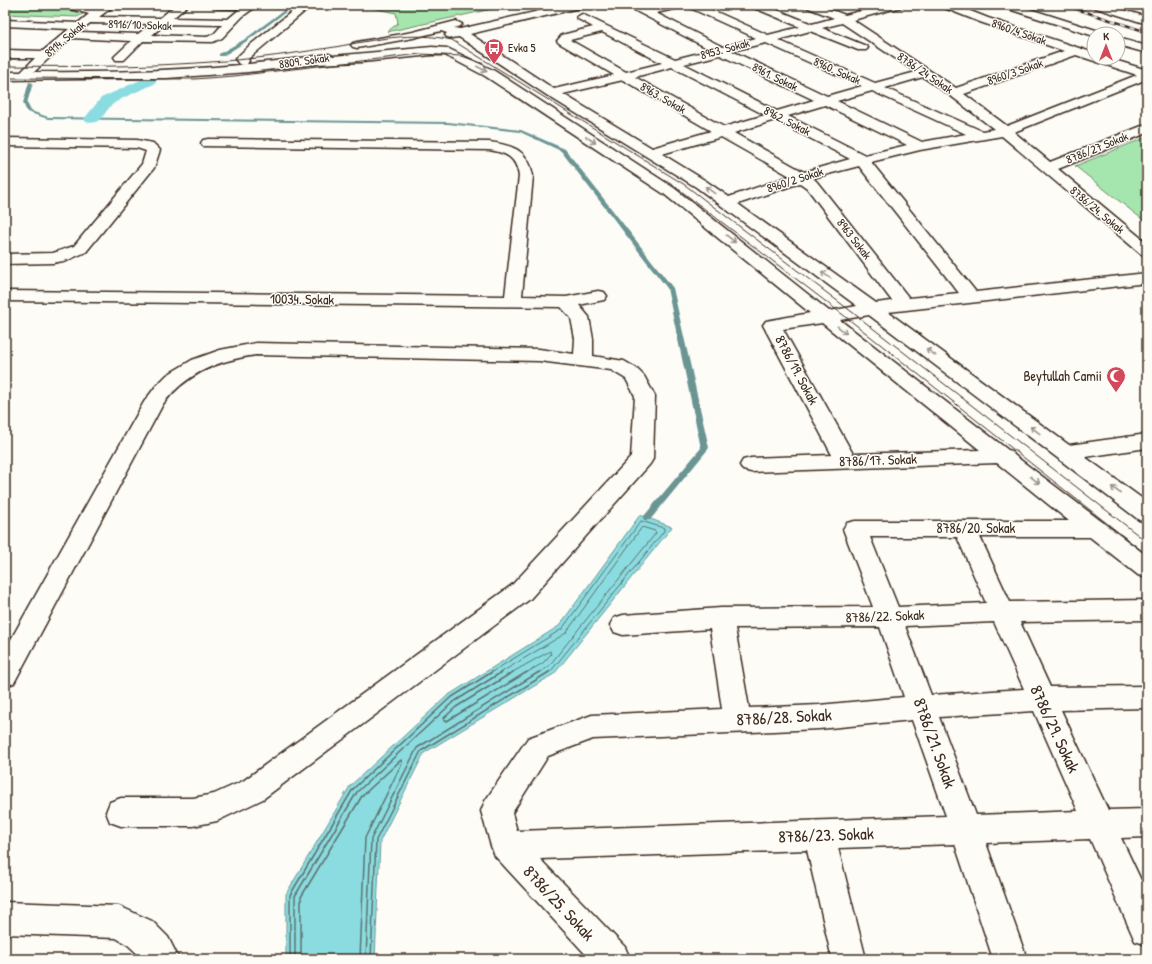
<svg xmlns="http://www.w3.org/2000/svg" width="1152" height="964" font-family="'Patrick Hand',sans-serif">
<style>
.green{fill:#a5e6af;stroke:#708866}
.water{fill:#8bdce1;stroke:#6b9593}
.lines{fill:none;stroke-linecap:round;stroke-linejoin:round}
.shore-far1{stroke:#5b716c;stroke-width:1}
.shore{stroke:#5b716c;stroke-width:1.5}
.stream{fill:#6b9593;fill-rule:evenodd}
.canal{fill:#8bdce1;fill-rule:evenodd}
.minor-casing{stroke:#3b2a1e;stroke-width:3}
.minor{fill:#fdfcf7;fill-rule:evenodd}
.tram{stroke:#3b2a1e;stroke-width:1}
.rail-casing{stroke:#3b2a1e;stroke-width:2.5}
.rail{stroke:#fdfcf7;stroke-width:1.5;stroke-dasharray:5;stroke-linecap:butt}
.oneway{stroke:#9c938a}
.labels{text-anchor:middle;stroke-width:3;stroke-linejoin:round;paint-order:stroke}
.far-street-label{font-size:12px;fill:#3b2a1e;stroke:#fdfcf7}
.far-poi-label{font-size:12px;fill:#3b2a1e;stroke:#fdfcf7;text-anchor:start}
.street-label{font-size:14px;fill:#3b2a1e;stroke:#fdfcf7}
.poi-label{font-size:14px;fill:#3b2a1e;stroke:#fdfcf7;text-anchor:end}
.near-street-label{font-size:17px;fill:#3b2a1e;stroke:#fdfcf7}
</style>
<rect width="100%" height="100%" fill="#fdfcf7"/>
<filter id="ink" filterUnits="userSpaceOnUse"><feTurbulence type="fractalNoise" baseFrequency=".025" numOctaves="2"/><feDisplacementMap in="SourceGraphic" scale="8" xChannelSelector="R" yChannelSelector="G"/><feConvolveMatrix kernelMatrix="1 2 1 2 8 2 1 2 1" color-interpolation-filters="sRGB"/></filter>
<g filter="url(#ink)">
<path class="green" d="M 15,5 L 42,5 L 85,13 L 77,17 L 5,14 Z
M 358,5 L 510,5 L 387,32 L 398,23 L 396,13 Z
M 1147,137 L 1147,223 L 1075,166 Z"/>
<path class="water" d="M 640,515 L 672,527 L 554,674 L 424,753 L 380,841 L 375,959 L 286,959 L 286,894 L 350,786 L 447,696 L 559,626 Z"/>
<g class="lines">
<path class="shore-far1" d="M 490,673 L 562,629 L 641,521 L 664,528 L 664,531 L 551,671 L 547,673
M 500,673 L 566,633 L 642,527 L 655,531 L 656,533 L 548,667 L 538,673
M 511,673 L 550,651 L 551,654 L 543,663 L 526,673"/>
<path class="shore" d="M 513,672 L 456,707 L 444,718 L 444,721 L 447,721 L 527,672
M 290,959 L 290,895 L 353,789 L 449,699 L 492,672
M 295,959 L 295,896 L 357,792 L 452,703 L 502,672
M 301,959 L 301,897 L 362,796 L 401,760 L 402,763 L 365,838 L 360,959
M 366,959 L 371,839 L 417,748 L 539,672
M 371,959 L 376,840 L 421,751 L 549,672"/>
<path class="stream" d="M 291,5 L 295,5 L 247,41 L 223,56 L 219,56 L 219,54 L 245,39 Z
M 5,58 L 16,58 L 18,59 L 16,60 L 5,60 Z
M 29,82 L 33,83 L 27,103 L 31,111 L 48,117 L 448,122 L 521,130 L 565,149 L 673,288 L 709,448 L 650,520 L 644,520 L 643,518 L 644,516 L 701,448 L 667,288 L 561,151 L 520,132 L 448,124 L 48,119 L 27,112 L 23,103 Z"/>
<path class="canal" d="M 149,76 L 154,78 L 157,81 L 154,84 C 144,89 120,98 112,105 C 103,113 101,126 86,122 L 84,119 L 101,98 Z"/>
<defs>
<path id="minor" d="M 62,5 L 79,5 L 96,9 L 103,5 L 115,5 L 99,17 L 160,18 L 176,5 L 188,5 L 173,18 L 228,19 L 240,9 L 216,8 L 211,5 L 258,5 L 243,16 L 222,38 L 213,42 L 143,41 L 124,60 L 116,60 L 114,57 L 131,41 L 71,38 L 34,72 C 133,73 231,69 329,54 L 333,56 L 432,47 L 447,48 L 493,70 L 674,188 L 829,311 L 857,306 L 696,187 L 548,96 L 459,37 L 451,38 L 447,37 L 445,35 L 447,33 L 441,31 L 413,38 L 357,48 L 353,47 L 351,45 L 353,43 L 357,42 L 413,32 L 456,21 L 462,24 L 460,26 L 454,28 L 460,29 L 565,5 L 584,5 L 583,7 L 470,34 L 554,89 L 614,75 L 559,43 L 557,41 L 562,35 L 593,27 L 578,19 L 577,17 L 582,14 L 675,59 L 711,50 L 628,7 L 627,5 L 640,5 L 647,9 L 665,5 L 685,5 L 684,7 L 656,13 L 723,47 L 756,38 L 688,7 L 687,5 L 701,5 L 768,35 L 800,27 L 752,7 L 751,5 L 765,5 L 812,24 L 834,18 L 806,7 L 805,5 L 819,5 L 845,15 L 885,5 L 902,5 L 901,7 L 853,20 L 956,88 L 1064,51 L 980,22 L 942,7 L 941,5 L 955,5 L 988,18 L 1094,53 L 1094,58 L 1108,58 L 1147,70 L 1147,79 L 1014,132 L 1050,162 L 1147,124 L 1147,133 L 1058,169 L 1147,243 L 1147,256 L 1141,254 L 1002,136 L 920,150 L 871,162 L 976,292 L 1147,273 L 1147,283 L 888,312 L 1069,445 L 1147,434 L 1147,448 L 1085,457 L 1147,502 L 1147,522 L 1139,520 L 869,315 L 840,320 L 1008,450 L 1012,451 L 1014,455 L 1147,556 L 1147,578 L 1138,575 L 1090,537 L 980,537 L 1010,602 L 1147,600 L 1147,620 L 1020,622 L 1050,687 L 1147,686 L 1147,708 L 1061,710 L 1108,810 L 1147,809 L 1147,837 L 1121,838 L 1147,893 L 1147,945 L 1135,941 L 1090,839 L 986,843 L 1027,959 L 993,959 L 955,844 L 838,848 L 866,959 L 832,959 L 807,850 L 540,859 L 625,947 L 630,959 L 590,959 L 495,856 L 491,846 L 481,811 L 485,801 L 528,738 L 592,715 L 722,709 L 710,629 L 623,635 L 614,632 L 610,625 L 614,618 L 623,615 L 721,608 L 873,607 L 843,529 L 847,523 L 855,521 L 1069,521 L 997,463 L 751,472 L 743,470 L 740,465 L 743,460 L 751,458 L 832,455 L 763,325 L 766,321 L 810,313 L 664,194 L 485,76 L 445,55 L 432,55 L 362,62 L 316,64 L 248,72 L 167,78 L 5,80 L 5,72 L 21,72 L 35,58 L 5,58 L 5,50 L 43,51 L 69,29 L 5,26 L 5,20 L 78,23 L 89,14 L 63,7 ZM 90,23 L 151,24 L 138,34 L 79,32 ZM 842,23 L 916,72 L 875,83 L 778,40 L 810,31 L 858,50 L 866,50 L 868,48 L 866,46 L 822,28 ZM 165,24 L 222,25 L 214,34 L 207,37 L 152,35 ZM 602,32 L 662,63 L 626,72 L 570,40 ZM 766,43 L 862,86 L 827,96 L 732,51 ZM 720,55 L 814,100 L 777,111 L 684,64 ZM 1076,55 L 1137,75 L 1007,126 L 964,94 ZM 672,67 L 765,115 L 724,127 L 635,77 ZM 923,77 L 951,96 L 994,129 L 982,131 L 885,88 ZM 623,80 L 711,131 L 652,148 L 563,94 ZM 872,91 L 966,134 L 922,142 L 837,101 ZM 825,105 L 907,145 L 865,155 L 788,116 ZM 775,120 L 850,159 L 804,172 L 734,133 ZM 721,137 L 790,176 L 729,197 L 706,181 L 662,154 ZM 859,166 L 862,170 L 959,293 L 909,298 L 817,182 L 813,178 ZM 800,183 L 807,188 L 892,301 L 876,303 L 738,204 ZM 822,323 L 980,450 L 853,454 L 783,329 ZM 870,537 L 957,537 L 986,603 L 898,607 ZM 994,622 L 1024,689 L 931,695 L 905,626 ZM 880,627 L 904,697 L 819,705 L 749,708 L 735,628 ZM 1034,711 L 1078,811 L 976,815 L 939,717 ZM 912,720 L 946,816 L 517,831 L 512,813 L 548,756 L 593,739 L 819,729 Z
M 300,5 L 312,5 L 248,59 L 249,61 L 247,64 L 243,65 L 239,64 L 235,59 L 249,46 Z
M 1001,5 L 1017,5 L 1102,32 L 1104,34 L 1094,34 L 1094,36 L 1002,7 Z
M 1092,5 L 1108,5 L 1147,17 L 1147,24 L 1093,7 Z
M 1118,38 L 1147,46 L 1147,53 L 1118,45 Z
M 5,138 L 137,140 L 153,143 L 160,150 L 154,168 L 86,252 L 68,260 L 53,263 L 5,264 L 5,254 L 53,253 L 74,246 L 142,164 L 146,151 L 137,148 L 5,146 Z
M 208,139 L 489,142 C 512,145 529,150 533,176 L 522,296 L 566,297 L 598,291 L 604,292 L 607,296 L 604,300 L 579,305 L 589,317 L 593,339 L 593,356 L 624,361 L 636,368 L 644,376 L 655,396 L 653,459 L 650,464 L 530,599 L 263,799 L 217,821 L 193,826 L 121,826 L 110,822 L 106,812 L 110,802 L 121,798 L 193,798 L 214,794 L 243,781 L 512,585 L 631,457 L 635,396 L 626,379 L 611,370 L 539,361 L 256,355 C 219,360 186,373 163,404 L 14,683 L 5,686 L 5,650 L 144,402 L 156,386 L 167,375 L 192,360 L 220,350 L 256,343 L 539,349 L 574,354 L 575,339 L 571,318 L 561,307 L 5,301 L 5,291 L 505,296 L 519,176 C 516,157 507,153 489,150 L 203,146 L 201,143 L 203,140 Z
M 5,902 L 119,906 L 152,921 L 168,937 L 179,959 L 143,959 L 128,945 L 116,938 L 5,934 Z"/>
</defs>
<use href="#minor" class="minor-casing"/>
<use href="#minor" class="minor"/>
<path class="tram" d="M 5,66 C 89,67 173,67 257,58 C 283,55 309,51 335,47 C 374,40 412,31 452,40 L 685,185 L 852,312 L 1147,542
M 5,78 L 195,79 L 234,76 L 420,54 L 462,56 L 484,64
M 668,181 L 842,314 L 1147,555"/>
<defs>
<path id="rail" d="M 1064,5 L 1147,32"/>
</defs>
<use href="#rail" class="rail-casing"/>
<use href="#rail" class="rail"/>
</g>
<defs><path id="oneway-shaft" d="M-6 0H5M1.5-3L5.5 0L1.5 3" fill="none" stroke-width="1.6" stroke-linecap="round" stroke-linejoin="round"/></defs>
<g class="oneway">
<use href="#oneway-shaft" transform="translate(482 69) rotate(27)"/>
<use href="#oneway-shaft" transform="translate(591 140) rotate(33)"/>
<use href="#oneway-shaft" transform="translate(710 190) rotate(-144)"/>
<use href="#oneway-shaft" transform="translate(731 239) rotate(39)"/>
<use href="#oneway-shaft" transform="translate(826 275) rotate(-144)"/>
<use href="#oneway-shaft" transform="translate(842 330) rotate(39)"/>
<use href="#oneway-shaft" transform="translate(931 352) rotate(-143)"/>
<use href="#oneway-shaft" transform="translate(1035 430) rotate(-143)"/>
<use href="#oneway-shaft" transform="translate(1035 480) rotate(38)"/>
<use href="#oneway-shaft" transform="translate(1116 490) rotate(-143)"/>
</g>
</g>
<defs>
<symbol id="bus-pin" viewBox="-11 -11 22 30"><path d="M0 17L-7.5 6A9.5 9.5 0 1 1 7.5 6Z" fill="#d1495b" stroke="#fdfcf7"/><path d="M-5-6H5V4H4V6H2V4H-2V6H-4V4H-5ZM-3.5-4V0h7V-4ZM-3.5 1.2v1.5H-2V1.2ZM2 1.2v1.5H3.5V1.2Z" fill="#fff"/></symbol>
<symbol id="mosque-pin" viewBox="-11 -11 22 30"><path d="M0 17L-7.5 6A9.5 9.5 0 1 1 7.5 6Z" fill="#d1495b" stroke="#fdfcf7"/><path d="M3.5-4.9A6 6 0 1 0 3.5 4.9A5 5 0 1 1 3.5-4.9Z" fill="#fff"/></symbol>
</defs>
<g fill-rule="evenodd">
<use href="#bus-pin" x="483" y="37" width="22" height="30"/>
<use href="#mosque-pin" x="1105" y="365" width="22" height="30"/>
</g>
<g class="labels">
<g class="far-street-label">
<text transform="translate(140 25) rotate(2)" y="4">8916/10. Sokak</text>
<text transform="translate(1019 32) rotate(19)" y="4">8960/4 Sokak</text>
<text transform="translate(65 39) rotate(-40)" y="4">8914. Sokak</text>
<text transform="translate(725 49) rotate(-15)" y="4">8953. Sokak</text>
<text transform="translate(304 61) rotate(-8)" y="4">8809. Sokak</text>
<text transform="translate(837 71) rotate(24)" y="4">8960. Sokak</text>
<text transform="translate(1015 72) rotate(-19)" y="4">8960/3 Sokak</text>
<text transform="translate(925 73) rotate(34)" y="4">8786/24 Sokak</text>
<text transform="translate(775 77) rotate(26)" y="4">8961. Sokak</text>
<text transform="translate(663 98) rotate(30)" y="4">8963. Sokak</text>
<text transform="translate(787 121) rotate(27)" y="4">8962. Sokak</text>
<text transform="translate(1097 148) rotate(-22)" y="4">8786/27 Sokak</text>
<text transform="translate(795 180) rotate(-18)" y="4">8960/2 Sokak</text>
<text transform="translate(1097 210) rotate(40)" y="4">8786/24. Sokak</text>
<text transform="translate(854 239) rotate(52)" y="4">8963 Sokak</text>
</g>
<g class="far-poi-label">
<text x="508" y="52">Evka 5</text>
</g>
<g class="street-label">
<text transform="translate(302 299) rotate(1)" y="5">10034. Sokak</text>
<text transform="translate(797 370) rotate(62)" y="5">8786/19. Sokak</text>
<text transform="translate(878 460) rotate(-2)" y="5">8786/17. Sokak</text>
<text x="976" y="533">8786/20. Sokak</text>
<text transform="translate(885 616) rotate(-2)" y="5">8786/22. Sokak</text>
</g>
<g class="poi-label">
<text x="1102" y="381">Beytullah Camii</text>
</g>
<g class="near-street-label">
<text transform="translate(784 717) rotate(-3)" y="6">8786/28. Sokak</text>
<text transform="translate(1055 729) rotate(65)" y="6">8786/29. Sokak</text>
<text transform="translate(935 743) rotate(70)" y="6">8786/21. Sokak</text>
<text transform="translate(826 835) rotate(-2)" y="6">8786/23. Sokak</text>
<text transform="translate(559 903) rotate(47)" y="6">8786/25. Sokak</text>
</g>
</g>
<rect width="1152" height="964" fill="none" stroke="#fdfcf7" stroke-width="20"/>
<rect x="10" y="10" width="1132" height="944" fill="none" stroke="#3b2a1e" stroke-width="1.5" filter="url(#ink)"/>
<g transform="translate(1106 46)"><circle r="19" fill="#fdfcf7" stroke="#afa8a0"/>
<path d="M0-3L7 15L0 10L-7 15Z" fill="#d1495b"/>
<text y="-6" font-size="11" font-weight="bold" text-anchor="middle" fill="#3b2a1e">K</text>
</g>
</svg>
